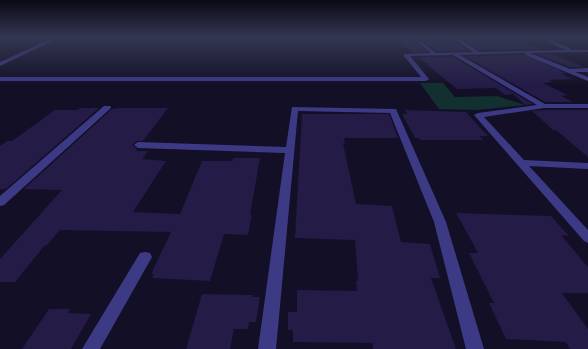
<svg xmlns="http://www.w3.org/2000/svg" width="588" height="349" font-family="'Source Sans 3',sans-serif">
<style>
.green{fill:#12302f}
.building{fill:#241b47}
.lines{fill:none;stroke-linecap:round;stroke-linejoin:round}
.minor{fill:#3d3a85;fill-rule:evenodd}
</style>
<rect width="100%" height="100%" fill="#130f26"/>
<path class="green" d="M 420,83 L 443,83 L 455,97 L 497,96 L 525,105 L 477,110 L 439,109 Z"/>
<path class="building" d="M 419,37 L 451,37 L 468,51 L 437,51 L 421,40 L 418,42 L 418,44 L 427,52 L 412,52 L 397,39 L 421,38 Z
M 460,37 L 512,37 L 540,49 L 479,50 Z
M 537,54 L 552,54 L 584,67 L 570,67 Z
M 524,55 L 566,73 L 561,74 L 572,79 L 549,80 L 553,82 L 543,83 L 568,95 L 561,96 L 573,102 L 545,102 L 465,56 Z
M 418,57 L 453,57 L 533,104 L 525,105 L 513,94 L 505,95 L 496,88 L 457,89 Z
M 80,108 L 99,108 L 6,189 L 0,189 L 0,146 L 7,141 L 12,141 L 55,110 L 77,110 Z
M 119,108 L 168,108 L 143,141 L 137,141 L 132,145 L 137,149 L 136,151 L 148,151 L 142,159 L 166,161 L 133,212 L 180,214 L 202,161 L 232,161 L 233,158 L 260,158 L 250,215 L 252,215 L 248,235 L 224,234 L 210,281 L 152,278 L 154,274 L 151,274 L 171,232 L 60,230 L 47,245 L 45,245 L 15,282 L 0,282 L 0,259 L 62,190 L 24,189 L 112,109 Z
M 405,110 L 466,112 L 488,136 L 479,136 L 483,140 L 420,140 L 419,138 L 415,138 L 402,114 L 407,114 Z
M 544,110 L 588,110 L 588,157 L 556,130 L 553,130 L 532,111 Z
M 302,114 L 389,114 L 398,138 L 344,138 L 345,143 L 343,143 L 356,204 L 392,206 L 401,242 L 430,244 L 440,278 L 431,278 L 456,349 L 373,349 L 373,343 L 293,342 L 293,330 L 288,330 L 288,312 L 297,312 L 297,290 L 357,291 L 356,281 L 358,281 L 355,240 L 295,238 Z
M 456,213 L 551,216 L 569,236 L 561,235 L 588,267 L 588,293 L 562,293 L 588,329 L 588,349 L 570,349 L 566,342 L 506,339 L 489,303 L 494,303 L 469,253 L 478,253 Z
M 202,294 L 253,295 L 252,297 L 260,297 L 256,322 L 249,322 L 248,329 L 234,329 L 230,349 L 186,349 Z
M 49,309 L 70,309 L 68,313 L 91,314 L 71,349 L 22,349 Z"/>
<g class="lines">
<path class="minor" d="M 55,37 L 61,37 L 0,66 L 0,62 Z
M 452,37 L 457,37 L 479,52 L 566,50 L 536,37 L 542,37 L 570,48 L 570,50 L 588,50 L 588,52 L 530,53 L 570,69 L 588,68 L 588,72 L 575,72 L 588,77 L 588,81 L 525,55 L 525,53 L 460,55 L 545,104 L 588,104 L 588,108 L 544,108 L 484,117 L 524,160 L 588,163 L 588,169 L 529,166 L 588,230 L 588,243 L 584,241 L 474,115 L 478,113 L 537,105 L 453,55 L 410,56 L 429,79 L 426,81 L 0,81 L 0,77 L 421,77 L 404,56 L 404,54 L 431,53 L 419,43 L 421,41 L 436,53 L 473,52 Z
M 104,106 L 110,106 L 111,108 L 4,205 L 0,206 L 0,196 Z
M 292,107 L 396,109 L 446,222 L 484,349 L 466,349 L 434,222 L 390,113 L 298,111 L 276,349 L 258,349 L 285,153 L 138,148 L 134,145 L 138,142 L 286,147 Z
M 145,252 L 150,253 L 152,257 L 100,349 L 82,349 L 140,253 Z"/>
</g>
<linearGradient id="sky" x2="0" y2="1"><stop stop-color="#0a0815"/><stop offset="0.43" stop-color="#333752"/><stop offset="1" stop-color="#333752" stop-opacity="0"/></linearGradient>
<rect width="588" height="86" fill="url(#sky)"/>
</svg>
